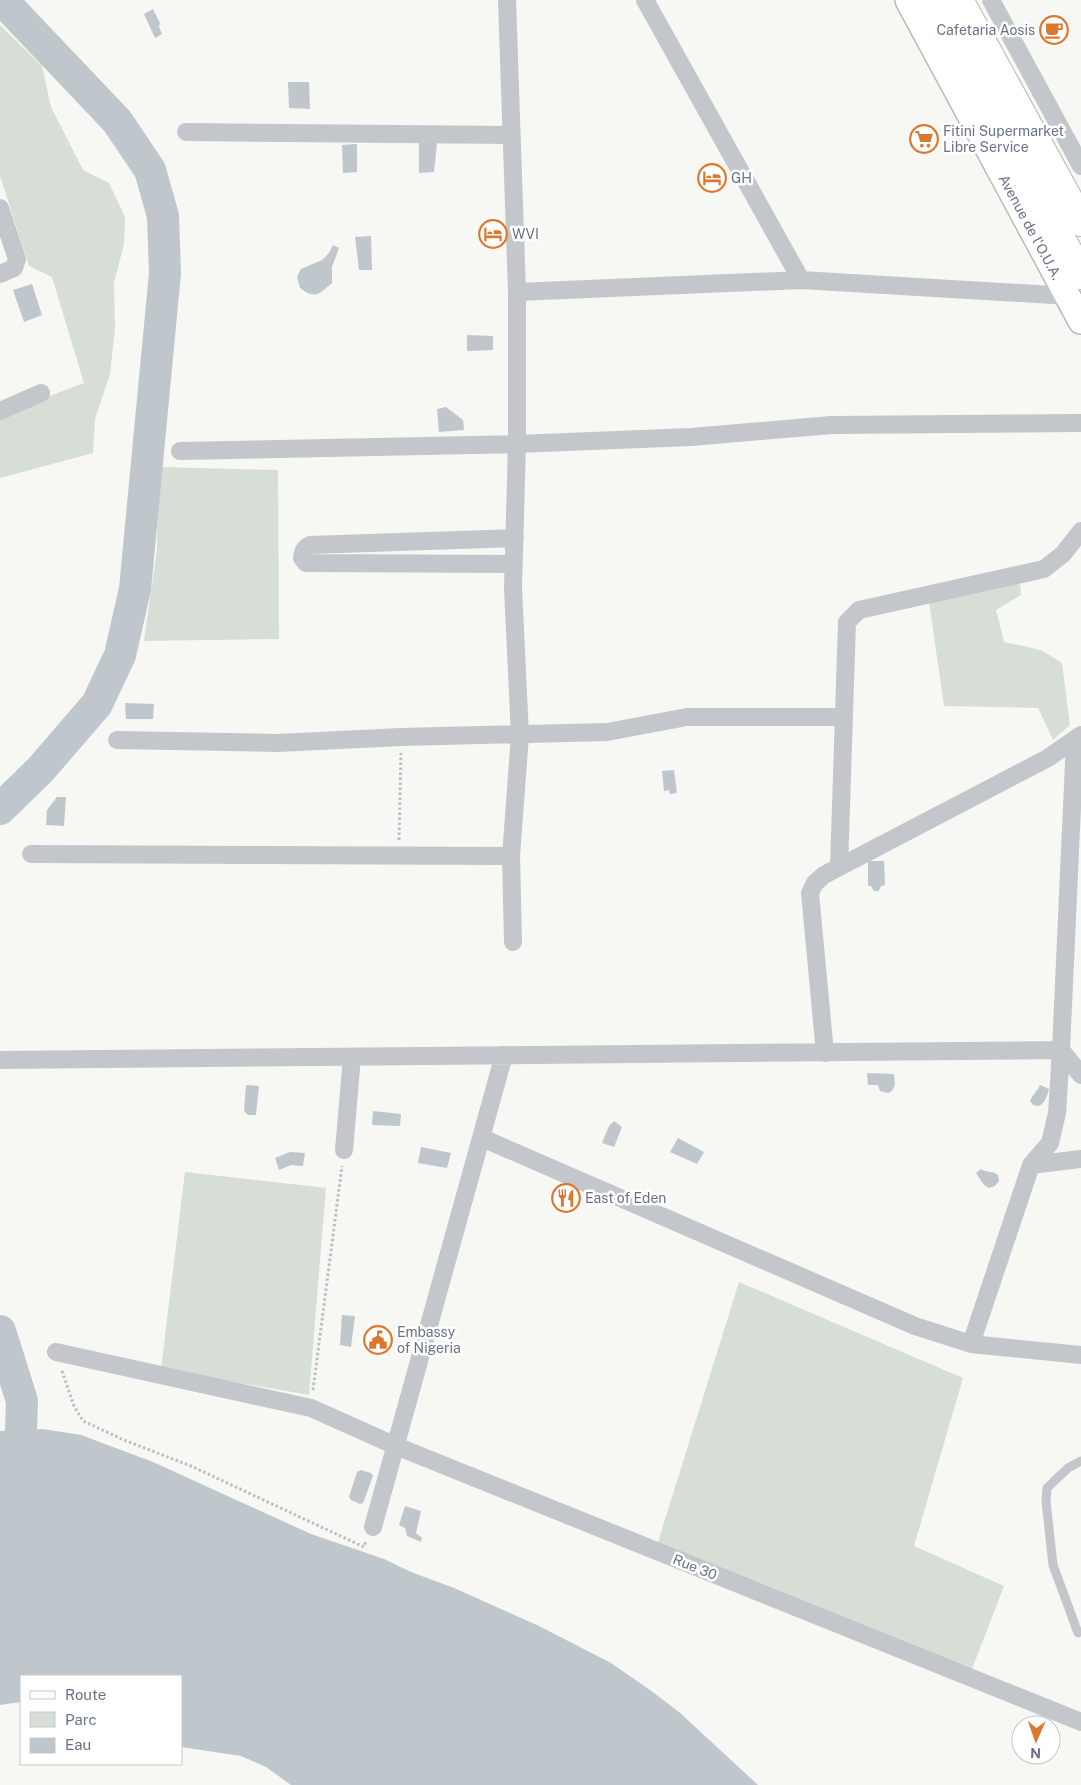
<svg xmlns="http://www.w3.org/2000/svg" width="1081" height="1785" font-family="'Public Sans',sans-serif">
<style>
.green{fill:#d7ded6}
.water{fill:#bfc6cc}
.lines{fill:none;stroke-linecap:round;stroke-linejoin:round}
.river{stroke:#bfc6cc;stroke-width:32}
.secondary-casing{stroke:#b6b9be;stroke-width:28}
.trunk-casing{stroke:#b6b8bc;stroke-width:30}
.path{stroke:#bdbec1;stroke-width:3;stroke-dasharray:2.5 2.5;stroke-linecap:butt}
.service{stroke:#c3c6ca;stroke-width:9}
.minor{stroke:#c3c6ca;stroke-width:18}
.secondary{stroke:#fff;stroke-width:25}
.trunk{stroke:#fff;stroke-width:28}
.labels{text-anchor:middle;stroke-width:5;stroke-linejoin:round;paint-order:stroke}
.poi-label{font-size:14px;fill:#687284;stroke:#fff;text-anchor:start}
.street-label{font-size:14px;fill:#687284;stroke:#fff}
</style>
<rect width="100%" height="100%" fill="#f7f7f4"/>
<path class="green" d="M 0,25 L 42,66 L 51,107 L 83,170 L 109,183 L 125,217 L 124,244 L 114,283 L 115,328 L 110,374 L 95,419 L 93,453 L 0,478 L 0,415 L 84,383 L 52,277 L 29,266 L 0,176 Z
M 158,467 L 278,470 L 279,639 L 144,641 L 157,549 Z
M 1020,582 L 1021,595 L 996,610 L 1004,642 L 1041,650 L 1062,663 L 1070,725 L 1053,740 L 1038,708 L 944,706 L 929,602 Z
M 185,1172 L 326,1188 L 309,1395 L 161,1369 Z
M 739,1282 L 963,1378 L 914,1546 L 1004,1586 L 967,1682 L 653,1558 Z"/>
<path class="water" d="M 153,9 L 160,23 L 159,27 L 162,34 L 155,38 L 144,14 Z
M 288,82 L 309,82 L 310,109 L 289,108 Z
M 419,142 L 437,143 L 434,172 L 419,173 Z
M 357,144 L 357,172 L 343,173 L 342,145 Z
M 371,236 L 372,270 L 359,270 L 355,237 Z
M 333,245 L 339,248 L 332,267 L 332,283 C 318,295 315,299 300,288 L 297,277 L 301,269 L 322,260 L 329,253 Z
M 32,284 L 42,315 L 24,322 L 13,290 Z
M 467,335 L 493,336 L 493,350 L 467,351 Z
M 446,407 L 463,420 L 464,430 L 439,432 L 437,409 Z
M 125,703 L 154,704 L 153,719 L 126,719 Z
M 674,770 L 677,793 L 670,794 L 669,790 L 664,791 L 662,771 Z
M 57,797 L 66,797 L 64,826 L 46,825 L 47,810 Z
M 868,861 L 884,861 L 885,885 L 881,886 L 879,891 L 874,891 L 871,886 L 868,886 Z
M 867,1073 L 894,1074 L 895,1085 L 892,1091 L 888,1093 L 880,1091 L 878,1085 L 868,1085 Z
M 246,1085 L 259,1086 L 256,1115 L 248,1115 L 244,1111 Z
M 1040,1085 L 1049,1089 C 1047,1096 1046,1102 1039,1106 L 1033,1105 L 1030,1101 C 1033,1094 1037,1092 1040,1085 Z
M 373,1111 L 401,1114 L 400,1126 L 372,1125 Z
M 614,1121 L 622,1127 L 614,1147 L 602,1143 L 609,1126 Z
M 678,1138 L 704,1152 L 697,1164 L 670,1152 Z
M 421,1147 L 451,1153 L 447,1168 L 418,1163 Z
M 290,1152 L 305,1153 L 303,1166 L 291,1165 L 279,1170 L 275,1158 Z
M 981,1169 C 986,1173 992,1170 998,1175 L 999,1181 L 995,1186 L 989,1188 L 984,1185 L 976,1173 Z
M 342,1315 L 355,1316 L 351,1347 L 340,1345 Z
M 43,1429 L 81,1435 L 153,1462 L 311,1534 L 384,1559 L 411,1572 L 454,1588 L 539,1626 L 611,1663 L 650,1690 L 679,1712 L 758,1785 L 291,1785 L 266,1767 L 241,1756 L 181,1747 L 181,1676 L 21,1676 L 21,1702 L 0,1705 L 0,1431 Z
M 361,1470 L 371,1473 L 373,1476 L 363,1503 L 360,1504 L 351,1500 L 349,1497 L 357,1472 Z
M 405,1506 L 421,1511 L 416,1533 L 422,1538 L 421,1542 L 407,1536 L 405,1528 L 399,1525 Z"/>
<g class="lines">
<path class="river" d="M 0,809 L 41,769 L 97,704 L 120,655 L 135,589 L 165,273 L 163,216 L 150,170 L 117,121 L 2,0
M 0,1331 L 22,1401 L 21,1429 L 12,1511 L 0,1529"/>
<defs>
<g id="secondary">
<path id="s1" d="M 908,0 L 1081,321"/>
</g>
<path id="trunk" d="M 931,0 L 1081,275
M 959,0 L 1081,222"/>
</defs>
<use href="#secondary" class="secondary-casing"/>
<use href="#trunk" class="trunk-casing"/>
<path class="path" d="M 399,840 L 401,753
M 62,1371 L 74,1406 L 83,1421 L 124,1440 L 191,1466 L 364,1547 L 366,1541
M 313,1390 L 342,1166"/>
<path class="service" d="M 1078,1633 L 1053,1565 L 1046,1501 L 1047,1488 L 1068,1468 L 1081,1461"/>
<path class="minor" d="M 507,0 L 517,292 L 517,444 L 513,588 L 520,735 L 511,856 L 513,942
M 645,0 L 801,280
M 991,0 L 1081,166
M 186,132 L 511,135
M 0,208 L 17,259 L 14,268 L 0,274
M 517,292 L 801,280 L 1069,296
M 0,411 L 41,393
M 180,451 L 517,444 L 691,437 L 831,425 L 1081,423
M 514,564 L 311,563 L 306,563 L 302,558 C 303,551 304,548 310,545 L 515,538
M 117,740 L 278,743 L 401,737 L 607,732 L 687,717 L 843,717
M 31,854 L 511,856
M 839,867 L 847,622 L 859,610 L 1044,569 L 1063,554 L 1081,531
M 1061,1050 L 1081,1075
M 825,1053 L 810,893 L 815,883 L 824,875 L 1048,758 L 1081,735
M 0,1060 L 1061,1050
M 482,1138 L 915,1326 L 971,1344 L 1081,1355
M 344,1150 L 352,1057
M 1031,1165 L 1050,1143 L 1057,1113 L 1061,1050 L 1075,741
M 971,1344 L 1031,1165 L 1081,1159
M 56,1352 L 311,1408 L 396,1446 L 1081,1722
M 373,1527 L 504,1055"/>
<use href="#secondary" class="secondary"/>
<use href="#trunk" class="trunk"/>
</g>
<defs>
<symbol id="cafe-ring" viewBox="-11 -11 22 22"><circle r="9.5" fill="#fff" stroke="#db7830" stroke-width="1.5"/><path d="M-5.5-4.5H6V0H3Q3 3.5 0 3.5H-2.5Q-5.5 3.5-5.5 0ZM3-3.2v2h1.7v-2ZM-6 4.5H4V6H-6Z" fill="#db7830"/></symbol>
<symbol id="supermarket-ring" viewBox="-11 -11 22 22"><circle r="9.5" fill="#fff" stroke="#db7830" stroke-width="1.5"/><path d="M-6-5.5h2.5l.6 2H6L4.5 2H-2.5L-4.4-4H-6ZM-1.5 3.2a1.3 1.3 0 1 0 .1 0ZM3 3.2a1.3 1.3 0 1 0 .1 0Z" fill="#db7830"/></symbol>
<symbol id="hotel-ring" viewBox="-11 -11 22 22"><circle r="9.5" fill="#fff" stroke="#db7830" stroke-width="1.5"/><path d="M-6-4.5h1.5V1H6V5H4.5V3h-9V5H-6ZM-4 0a1.8 1.8 0 1 1 3.6 0ZM.5 0V-2.5h3Q6-2.5 6 0Z" fill="#db7830"/></symbol>
<symbol id="restaurant-ring" viewBox="-11 -11 22 22"><circle r="9.5" fill="#fff" stroke="#db7830" stroke-width="1.5"/><path d="M-5-6h1v4h1v-4h1v4h1v-4h1v5L-1.5 .5V6h-2V.5L-5-1ZM5-6V6H3V1.5H1.5Q1.5-4 5-6Z" fill="#db7830"/></symbol>
<symbol id="civic-ring" viewBox="-11 -11 22 22"><circle r="9.5" fill="#fff" stroke="#db7830" stroke-width="1.5"/><path d="M-.6-6.5H3V-4.5H.6V-3L4-1V1h2V6H-6V1h2V-1L-.6-3ZM-1.2 2.5V6h2.4V2.5Z" fill="#db7830"/></symbol>
</defs>
<g fill-rule="evenodd">
<use href="#cafe-ring" x="1038" y="14" width="32" height="32"/>
<use href="#supermarket-ring" x="908" y="123" width="32" height="32"/>
<use href="#hotel-ring" x="696" y="162" width="32" height="32"/>
<use href="#hotel-ring" x="477" y="218" width="32" height="32"/>
<use href="#restaurant-ring" x="550" y="1182" width="32" height="32"/>
<use href="#civic-ring" x="362" y="1324" width="32" height="32"/>
</g>
<g class="labels">
<g class="poi-label">
<text x="1035" y="35" text-anchor="end">Cafetaria Aosis</text>
<text x="943" y="136">Fitini Supermarket<tspan x="943" dy="16">Libre Service</tspan></text>
<text x="731" y="183">GH</text>
<text x="512" y="239">WVI</text>
<text x="585" y="1203">East of Eden</text>
<text x="397" y="1337">Embassy<tspan x="397" dy="16">of Nigeria</tspan></text>
</g>
<g class="street-label">
<text dy="5" stroke="none"><textPath href="#s1" startOffset="258">Avenue de l'O.U.A.</textPath></text>
<text transform="translate(695 1567) rotate(22)" y="5">Rue 30</text>
</g>
</g>
<rect x="20" y="1675" width="162" height="90" fill="#ffffff" stroke="#c3c7ce"/>
<rect x="30" y="1691" width="25" height="8" fill="#ffffff" stroke="#c3c7ce"/>
<text x="65" y="1700" font-size="15" fill="#687284">Route</text>
<rect x="30" y="1712" width="25" height="15" fill="#d7ded6" stroke="#c3c7ce"/>
<text x="65" y="1725" font-size="15" fill="#687284">Parc</text>
<rect x="30" y="1738" width="25" height="15" fill="#bfc6cc" stroke="#c3c7ce"/>
<text x="65" y="1750" font-size="15" fill="#687284">Eau</text>
<g transform="translate(1036 1740) rotate(182)"><circle r="24" fill="#ffffff" stroke="#c3c7ce"/>
<path d="M0-4L9 19L0 12L-9 19Z" fill="#db7830"/>
<text y="-8" font-size="14" font-weight="bold" text-anchor="middle" fill="#687284">N</text>
</g>
</svg>
